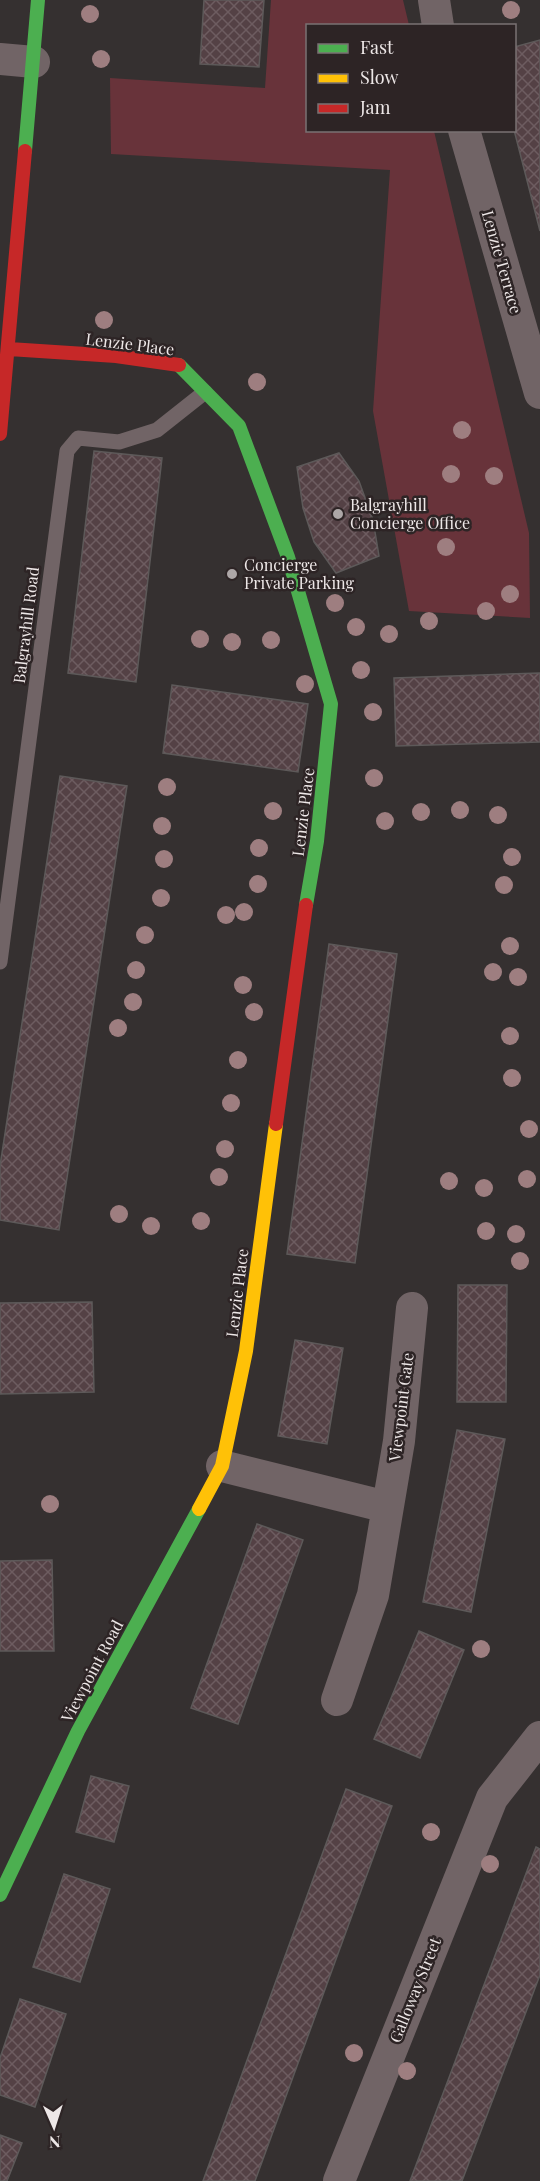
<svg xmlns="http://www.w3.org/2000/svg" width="540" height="2181" font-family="'Playfair Display',serif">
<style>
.green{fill:#68333a}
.building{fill:url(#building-cross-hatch);stroke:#5d5959;stroke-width:1.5}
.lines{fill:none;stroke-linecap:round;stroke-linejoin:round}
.lane{stroke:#716466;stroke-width:15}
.street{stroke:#716466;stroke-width:32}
.fast{stroke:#4caf50;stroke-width:14}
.slow{stroke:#ffc107;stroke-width:14}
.jam{stroke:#c62828;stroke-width:14}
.tree{fill:#9e7e80}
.poi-dot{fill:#ada7a7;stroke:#2d2425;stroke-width:2}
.labels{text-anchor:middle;stroke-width:5;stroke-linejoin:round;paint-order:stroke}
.street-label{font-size:16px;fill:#ede7e7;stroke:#2d2425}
.poi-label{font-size:16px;fill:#ede7e7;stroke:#2d2425;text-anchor:start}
</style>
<defs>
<pattern id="building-cross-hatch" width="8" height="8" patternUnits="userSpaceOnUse" patternTransform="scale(1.5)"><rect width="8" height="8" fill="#544145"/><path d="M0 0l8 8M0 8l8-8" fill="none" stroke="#6d5c60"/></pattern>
</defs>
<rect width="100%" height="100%" fill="#353030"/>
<path class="green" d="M 271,0 L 403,0 L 409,25 L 308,26 L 308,130 L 434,131 L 529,533 L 530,618 L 409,611 L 373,411 L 390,170 L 111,154 L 110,78 L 265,88 Z"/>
<path class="building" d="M 204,0 L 264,0 L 259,67 L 200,64 Z
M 540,40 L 540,231 L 514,130 L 514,47 Z
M 94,451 L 162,458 L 136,682 L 68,673 Z
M 339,453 L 359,481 L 373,520 L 379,556 L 336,573 L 314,542 L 303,508 L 297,467 Z
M 540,673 L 540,742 L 396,746 L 394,678 Z
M 172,685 L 308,704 L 298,772 L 163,753 Z
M 60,776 L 127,786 L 59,1230 L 0,1220 L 0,1166 Z
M 329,944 L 397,954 L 355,1263 L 287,1254 Z
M 458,1285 L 507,1285 L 506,1402 L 457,1402 Z
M 92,1302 L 94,1392 L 0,1394 L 0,1303 Z
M 295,1340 L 343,1348 L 327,1444 L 278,1436 Z
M 457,1430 L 505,1439 L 471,1612 L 423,1602 Z
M 257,1524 L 303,1540 L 238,1724 L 191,1708 Z
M 52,1560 L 54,1651 L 0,1651 L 0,1561 Z
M 419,1631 L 464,1650 L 420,1758 L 374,1739 Z
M 91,1776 L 129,1786 L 114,1842 L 76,1832 Z
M 346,1789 L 392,1806 L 255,2181 L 203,2181 Z
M 536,1847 L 540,1849 L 540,1975 L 462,2181 L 410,2181 Z
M 64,1874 L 110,1889 L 80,1982 L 33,1967 Z
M 20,1999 L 66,2014 L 35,2107 L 0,2095 L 0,2058 Z
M 0,2135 L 22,2143 L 7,2181 L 0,2181 Z"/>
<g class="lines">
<path class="lane" d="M 0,962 L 67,451 L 78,438 L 119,442 L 157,430 L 205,392"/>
<path class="street" d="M 434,0 L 438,26
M 0,59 L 34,62
M 464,130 L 540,393
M 222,1466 L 387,1507
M 337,1700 L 373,1595 L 399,1441 L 412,1308
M 339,2181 L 492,1798 L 540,1737"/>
<path class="fast" d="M 25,151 L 38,0
M 179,365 L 239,426 L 288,557 L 331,704 L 317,841 L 306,905
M 0,1895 L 78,1731 L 199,1509"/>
<path class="slow" d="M 199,1509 L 222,1466 L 246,1351 L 276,1124"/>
<path class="jam" d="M 9,349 L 116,356 L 179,365
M 0,434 L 25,151
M 276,1124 L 306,905"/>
</g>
<g class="tree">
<circle cx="511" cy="10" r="9"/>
<circle cx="90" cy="14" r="9"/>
<circle cx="101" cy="59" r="9"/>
<circle cx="104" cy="320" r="9"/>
<circle cx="257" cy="382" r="9"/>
<circle cx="462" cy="430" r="9"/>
<circle cx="451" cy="474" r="9"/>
<circle cx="494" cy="476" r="9"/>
<circle cx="446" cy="547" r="9"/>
<circle cx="510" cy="594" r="9"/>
<circle cx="335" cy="603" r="9"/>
<circle cx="486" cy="611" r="9"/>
<circle cx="429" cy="621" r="9"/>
<circle cx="356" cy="627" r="9"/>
<circle cx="389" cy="634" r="9"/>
<circle cx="200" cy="639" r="9"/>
<circle cx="271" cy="640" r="9"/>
<circle cx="232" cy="642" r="9"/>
<circle cx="361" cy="670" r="9"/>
<circle cx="305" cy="684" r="9"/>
<circle cx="373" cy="712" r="9"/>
<circle cx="374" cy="778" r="9"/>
<circle cx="167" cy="787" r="9"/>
<circle cx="460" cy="810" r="9"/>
<circle cx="273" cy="811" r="9"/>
<circle cx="421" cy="812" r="9"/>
<circle cx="498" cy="815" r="9"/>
<circle cx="385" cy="821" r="9"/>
<circle cx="162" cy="826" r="9"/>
<circle cx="259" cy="848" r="9"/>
<circle cx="512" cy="857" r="9"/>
<circle cx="164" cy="859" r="9"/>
<circle cx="258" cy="884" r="9"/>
<circle cx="504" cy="885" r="9"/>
<circle cx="161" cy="898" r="9"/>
<circle cx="244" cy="912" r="9"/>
<circle cx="226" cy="915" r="9"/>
<circle cx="145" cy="935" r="9"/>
<circle cx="510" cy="946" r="9"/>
<circle cx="136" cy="970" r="9"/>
<circle cx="493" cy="972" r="9"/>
<circle cx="518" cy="977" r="9"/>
<circle cx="243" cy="985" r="9"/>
<circle cx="133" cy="1002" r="9"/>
<circle cx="254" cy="1012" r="9"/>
<circle cx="118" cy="1028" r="9"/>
<circle cx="510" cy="1036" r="9"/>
<circle cx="238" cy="1060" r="9"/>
<circle cx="512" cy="1078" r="9"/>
<circle cx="231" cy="1103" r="9"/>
<circle cx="529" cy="1129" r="9"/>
<circle cx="225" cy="1149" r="9"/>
<circle cx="219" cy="1177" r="9"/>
<circle cx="527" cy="1179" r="9"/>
<circle cx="449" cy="1181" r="9"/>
<circle cx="484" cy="1188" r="9"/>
<circle cx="119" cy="1214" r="9"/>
<circle cx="201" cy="1221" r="9"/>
<circle cx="151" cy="1226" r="9"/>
<circle cx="486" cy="1231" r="9"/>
<circle cx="516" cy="1234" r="9"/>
<circle cx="520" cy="1261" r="9"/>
<circle cx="50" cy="1504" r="9"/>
<circle cx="481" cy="1649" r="9"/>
<circle cx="431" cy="1832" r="9"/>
<circle cx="490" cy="1864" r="9"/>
<circle cx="354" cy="2053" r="9"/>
<circle cx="407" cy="2071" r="9"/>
</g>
<g class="poi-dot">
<circle cx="338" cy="514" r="6"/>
<circle cx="232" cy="574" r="6"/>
</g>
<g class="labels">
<g class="street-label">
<text transform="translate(502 262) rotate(74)" y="6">Lenzie Terrace</text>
<text transform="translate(130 344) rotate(7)" y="6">Lenzie Place</text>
<text transform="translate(26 625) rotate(-83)" y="6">Balgrayhill Road</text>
<text transform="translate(303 812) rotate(-83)" y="6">Lenzie Place</text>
<text transform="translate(237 1293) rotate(-83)" y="6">Lenzie Place</text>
<text transform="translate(401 1407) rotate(-83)" y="6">Viewpoint Gate</text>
<text transform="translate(92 1671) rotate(-62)" y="6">Viewpoint Road</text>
<text transform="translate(415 1990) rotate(-68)" y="6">Galloway Street</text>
</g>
<g class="poi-label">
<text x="350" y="511">Balgrayhill<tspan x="350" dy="18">Concierge Office</tspan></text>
<text x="244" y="571">Concierge<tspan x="244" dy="18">Private Parking</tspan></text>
</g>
</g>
<rect x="306" y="24" width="210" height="108" fill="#2d2425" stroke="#7a7273" stroke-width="1.5"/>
<rect x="318" y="44" width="30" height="9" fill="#4caf50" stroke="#7a7273" stroke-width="1.5"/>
<text x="360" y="54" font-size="18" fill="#ede7e7">Fast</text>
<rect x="318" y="74" width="30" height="9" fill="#ffc107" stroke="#7a7273" stroke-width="1.5"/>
<text x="360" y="84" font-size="18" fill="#ede7e7">Slow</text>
<rect x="318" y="104" width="30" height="9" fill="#c62828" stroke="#7a7273" stroke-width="1.5"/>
<text x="360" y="114" font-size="18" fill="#ede7e7">Jam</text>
<g transform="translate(54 2127) rotate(177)" stroke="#2d2425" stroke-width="4.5" paint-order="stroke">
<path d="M0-4.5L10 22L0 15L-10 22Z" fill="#ede7e7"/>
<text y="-9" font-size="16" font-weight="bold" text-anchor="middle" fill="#ede7e7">N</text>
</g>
</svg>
